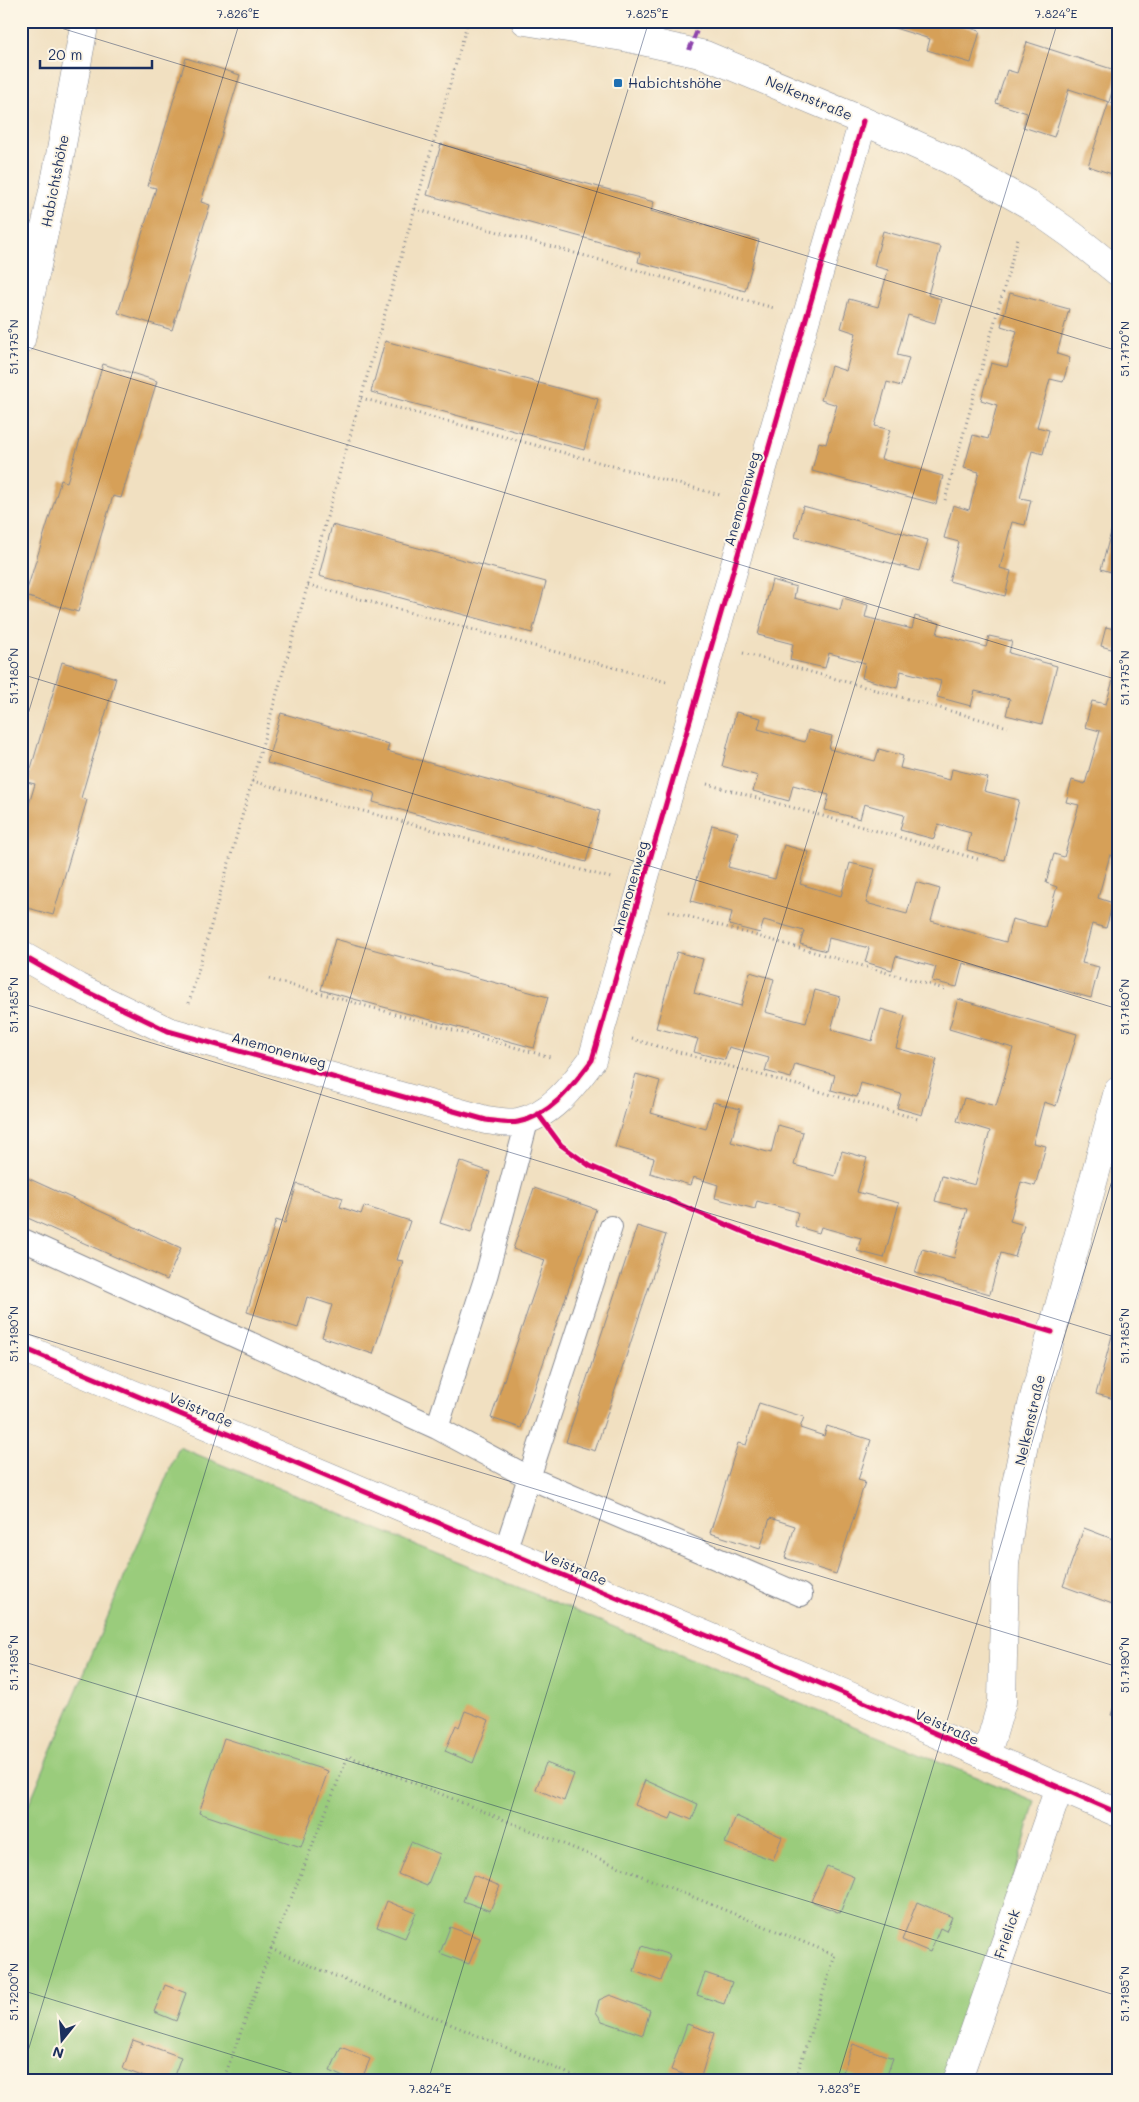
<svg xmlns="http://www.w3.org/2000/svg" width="1139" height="2102" font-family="Mali,sans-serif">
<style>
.green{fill:#9acc7b;stroke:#5a7e6c}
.building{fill:#d6a058}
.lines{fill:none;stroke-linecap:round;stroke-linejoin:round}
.service-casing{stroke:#868890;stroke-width:24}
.minor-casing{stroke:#868890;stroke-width:29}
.path{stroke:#868890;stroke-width:3;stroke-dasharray:1 4;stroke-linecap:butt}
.service{stroke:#fff;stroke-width:22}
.minor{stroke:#fff;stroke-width:28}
.quiet{stroke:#8e44ad;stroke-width:4;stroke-dasharray:8 4;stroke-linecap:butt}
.cycleway-casing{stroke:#fcf5e5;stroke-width:8}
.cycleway{stroke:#d6006c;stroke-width:5}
.ticks{fill:none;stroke:#1b2f5e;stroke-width:1;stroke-opacity:0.45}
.poi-dot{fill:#1f6fb2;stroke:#fcf5e5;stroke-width:2}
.labels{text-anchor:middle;stroke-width:4;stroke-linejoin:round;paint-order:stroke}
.poi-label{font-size:14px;fill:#1b2f5e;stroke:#fcf5e5;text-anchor:start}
.street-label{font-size:14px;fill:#1b2f5e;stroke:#fcf5e5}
.neatline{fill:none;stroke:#1b2f5e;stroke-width:2}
.ticks-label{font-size:12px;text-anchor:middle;fill:#1b2f5e}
</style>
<rect width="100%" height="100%" fill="#fcf5e5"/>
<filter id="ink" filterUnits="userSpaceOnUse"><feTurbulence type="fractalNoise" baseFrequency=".02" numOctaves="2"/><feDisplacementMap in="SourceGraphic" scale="10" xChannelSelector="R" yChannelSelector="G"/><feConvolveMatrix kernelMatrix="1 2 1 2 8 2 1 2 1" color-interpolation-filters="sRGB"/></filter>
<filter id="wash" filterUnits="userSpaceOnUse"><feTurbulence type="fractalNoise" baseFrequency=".0096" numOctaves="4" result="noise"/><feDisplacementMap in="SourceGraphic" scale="20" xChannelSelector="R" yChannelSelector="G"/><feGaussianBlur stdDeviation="1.12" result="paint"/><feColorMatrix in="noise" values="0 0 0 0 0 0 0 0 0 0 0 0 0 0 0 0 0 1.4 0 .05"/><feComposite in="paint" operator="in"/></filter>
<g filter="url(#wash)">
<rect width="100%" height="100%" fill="#f1e0c1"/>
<path class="green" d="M 179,1447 L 1035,1801 L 1014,1878 L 944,2081 L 21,2081 L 21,1823 Z"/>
<g id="blocks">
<path class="building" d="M 872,21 L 945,21 L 980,31 L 971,63 L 927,50 L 930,39 Z
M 1027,42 L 1118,71 L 1109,102 L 1069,89 L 1054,137 L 1023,127 L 1027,113 L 996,103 L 1007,70 L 1017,73 Z
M 186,58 L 240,75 L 201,202 L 210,205 L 172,330 L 118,313 L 156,188 L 148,186 Z
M 1109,102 L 1118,104 L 1118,176 L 1088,166 Z
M 441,144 L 654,202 L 651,211 L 759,240 L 745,291 L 638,262 L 640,253 L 427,195 Z
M 883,231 L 941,247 L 928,295 L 941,299 L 935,323 L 908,315 L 897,355 L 909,358 L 901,386 L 887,382 L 875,426 L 890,430 L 881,459 L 943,476 L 936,504 L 812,471 L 819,442 L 826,444 L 837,405 L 821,400 L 831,366 L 846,371 L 856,333 L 841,328 L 849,299 L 878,307 L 888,270 L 874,266 Z
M 1010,293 L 1069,309 L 1057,354 L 1070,358 L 1063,382 L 1050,379 L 1037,427 L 1049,430 L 1043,454 L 1032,451 L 1020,498 L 1031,500 L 1025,525 L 1012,522 L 1000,568 L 1011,571 L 1005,596 L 949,581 L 959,542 L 944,538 L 953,505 L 969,510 L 979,472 L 964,468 L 973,435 L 988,439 L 997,405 L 981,400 L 991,363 L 1007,367 L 1017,331 L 1001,326 Z
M 385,341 L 598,399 L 584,450 L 371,392 Z
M 103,364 L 157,381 L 121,498 L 113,496 L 78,612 L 25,596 L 61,480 L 67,482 Z
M 803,506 L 928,540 L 919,571 L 795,537 Z
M 1117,510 L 1118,510 L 1118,574 L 1101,569 Z
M 332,525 L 546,582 L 532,633 L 319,576 Z
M 772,580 L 796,587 L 794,598 L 840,610 L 843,598 L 868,605 L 865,617 L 912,629 L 915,616 L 940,623 L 937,634 L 986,647 L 989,636 L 1012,641 L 1009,653 L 1057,666 L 1042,724 L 1006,715 L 1010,699 L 975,691 L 971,706 L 937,697 L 941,681 L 901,671 L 897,688 L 862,678 L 865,663 L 829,653 L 825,668 L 790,660 L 793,644 L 758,635 Z
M 1106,627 L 1118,630 L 1118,651 L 1101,646 Z
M 62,662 L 116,678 L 81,798 L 87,800 L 53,915 L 21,906 L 21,831 L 35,784 L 27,782 Z
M 1118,663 L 1118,857 L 1110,855 L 1098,898 L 1113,903 L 1106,928 L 1092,924 L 1082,963 L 1099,967 L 1091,998 L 963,963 L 957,987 L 932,981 L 936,967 L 896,956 L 892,970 L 865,962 L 869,948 L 829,938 L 826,951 L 800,944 L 804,931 L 764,920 L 760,933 L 729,925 L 732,912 L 691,901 L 712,825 L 738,832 L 728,867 L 775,879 L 784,845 L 809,852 L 800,884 L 841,896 L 850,863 L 875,869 L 866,903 L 907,914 L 916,882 L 940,889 L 931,921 L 1006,942 L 1012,919 L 1045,927 L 1057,887 L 1046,883 L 1054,854 L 1064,857 L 1079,805 L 1066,802 L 1072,780 L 1085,784 L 1100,731 L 1085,727 L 1092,701 L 1106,704 Z
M 736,712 L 761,718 L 758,729 L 805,742 L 808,730 L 832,736 L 829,749 L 875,761 L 879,749 L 903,756 L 900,768 L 950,780 L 952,769 L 988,778 L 984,791 L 1019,800 L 1004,860 L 967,850 L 971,833 L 938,824 L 934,839 L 900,830 L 904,815 L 864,804 L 860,819 L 825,810 L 829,795 L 793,785 L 789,801 L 753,791 L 758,776 L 722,766 Z
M 281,713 L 389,744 L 387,751 L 600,811 L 586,862 L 373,802 L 375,793 L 267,763 Z
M 335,939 L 548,997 L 534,1048 L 321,990 Z
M 677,952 L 703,959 L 694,993 L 741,1006 L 750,972 L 774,979 L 765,1012 L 806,1023 L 815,990 L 840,997 L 831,1030 L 872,1041 L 881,1009 L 905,1016 L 896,1048 L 937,1059 L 922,1115 L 897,1108 L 901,1094 L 861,1083 L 857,1097 L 831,1090 L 835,1075 L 795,1064 L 791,1078 L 765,1071 L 769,1058 L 729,1047 L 725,1060 L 694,1052 L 698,1039 L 656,1028 Z
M 958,999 L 1077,1034 L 1056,1106 L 1044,1102 L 1033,1143 L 1046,1146 L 1035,1186 L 1021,1182 L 1010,1221 L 1024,1225 L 1015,1257 L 1001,1253 L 990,1294 L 915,1273 L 922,1249 L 954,1258 L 967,1209 L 935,1201 L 942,1176 L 975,1185 L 990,1131 L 957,1121 L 964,1098 L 996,1106 L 1013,1048 L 949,1029 Z
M 636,1074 L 660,1081 L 651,1113 L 706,1129 L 713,1102 L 740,1109 L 731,1142 L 771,1153 L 778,1125 L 803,1132 L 794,1165 L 835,1176 L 842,1151 L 867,1158 L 857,1192 L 899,1203 L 884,1258 L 857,1251 L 861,1238 L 821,1227 L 819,1233 L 795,1226 L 798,1212 L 757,1201 L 755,1209 L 715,1198 L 718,1185 L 693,1177 L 690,1185 L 650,1173 L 654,1158 L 615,1147 Z
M 460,1161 L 490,1172 L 471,1233 L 440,1223 Z
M 21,1175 L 181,1248 L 167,1280 L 21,1215 Z
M 297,1184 L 343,1198 L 340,1207 L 361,1214 L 364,1206 L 410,1221 L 397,1260 L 403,1261 L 373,1354 L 322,1337 L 332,1305 L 307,1297 L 298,1328 L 247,1312 L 276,1220 L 285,1223 Z
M 534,1188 L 596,1209 L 521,1428 L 491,1418 L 545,1260 L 513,1249 Z
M 637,1226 L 666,1235 L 595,1451 L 566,1442 Z
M 1117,1318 L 1118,1318 L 1118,1400 L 1096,1394 Z
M 759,1403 L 804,1417 L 800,1428 L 824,1436 L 827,1426 L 871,1440 L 858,1480 L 865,1482 L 836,1574 L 785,1558 L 795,1526 L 770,1518 L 760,1549 L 710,1533 L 738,1443 L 746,1445 Z
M 1084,1528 L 1118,1541 L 1118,1606 L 1063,1586 Z
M 1117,1697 L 1118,1697 L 1118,1717 L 1111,1715 Z
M 465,1711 L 489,1720 L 473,1763 L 445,1751 L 456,1725 L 459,1727 Z
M 224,1738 L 328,1771 L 301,1847 L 199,1813 Z
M 546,1763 L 574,1774 L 564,1801 L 536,1789 Z
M 645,1780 L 698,1804 L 692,1820 L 673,1812 L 670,1819 L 635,1805 Z
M 736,1816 L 782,1837 L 773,1860 L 725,1843 Z
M 411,1842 L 440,1854 L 427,1886 L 398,1874 Z
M 827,1866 L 854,1877 L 840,1913 L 811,1901 Z
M 473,1875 L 500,1886 L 490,1911 L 463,1901 Z
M 387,1901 L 416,1913 L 405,1938 L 377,1927 Z
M 917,1902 L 952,1917 L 946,1931 L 940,1928 L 930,1952 L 902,1940 Z
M 450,1927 L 480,1938 L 469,1964 L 440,1953 Z
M 642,1946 L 670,1955 L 661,1981 L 634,1971 Z
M 705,1973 L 732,1982 L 724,2004 L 697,1995 Z
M 165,1985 L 186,1993 L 176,2021 L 154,2012 Z
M 610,1995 L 650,2010 L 643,2035 L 602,2021 L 596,2012 L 599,2000 Z
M 687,2024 L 714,2033 L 700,2080 L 671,2070 Z
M 133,2040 L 181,2057 L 172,2081 L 155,2081 L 123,2069 Z
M 853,2044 L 893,2058 L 885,2081 L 869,2081 L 843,2072 Z
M 341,2047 L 370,2059 L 361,2081 L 352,2081 L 330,2071 Z"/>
</g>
</g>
<g filter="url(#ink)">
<use href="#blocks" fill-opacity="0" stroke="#868890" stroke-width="1"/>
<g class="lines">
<defs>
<path id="service" d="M 21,232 L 43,238
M 21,1239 L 437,1428 L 530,1478 L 801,1595
M 437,1428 L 487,1273 L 528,1118
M 505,1551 L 611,1227"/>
<path id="minor" d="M 525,21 L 629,38 L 705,55 L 863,121 L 950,160 L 1028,204 L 1072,235 L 1118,272
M 21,340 L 56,177 L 85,21
M 21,955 L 77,987 L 168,1031 L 486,1120 C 496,1121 509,1124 518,1122 C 551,1116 573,1085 592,1060 L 863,121
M 21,1347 L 843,1693 L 1118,1813
M 986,1757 L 1002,1702 L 1005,1564 L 1015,1489 L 1032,1405 L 1118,1091
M 957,2081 L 1059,1788"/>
</defs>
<use href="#service" class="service-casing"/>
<use href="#minor" class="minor-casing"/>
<path class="path" d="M 415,209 L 774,308
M 361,398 L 720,495
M 945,500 L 1018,238
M 308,585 L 667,682
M 743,653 L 1008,727
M 252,781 L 611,878
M 707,784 L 978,859
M 669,911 L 948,990
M 269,979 L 550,1057
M 189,1003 L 468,21
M 632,1039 L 918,1119
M 271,1949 L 348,1756 L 835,1955 L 795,2081
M 223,2081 L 271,1949 L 586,2081"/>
<use href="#service" class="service"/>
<use href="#minor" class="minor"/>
<path class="quiet" d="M 689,50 L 701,21"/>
<defs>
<path id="cycleway" d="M 21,955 L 77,987 L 168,1031 L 486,1120 C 496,1121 509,1124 518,1122 C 551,1116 573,1085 592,1060 L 863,121
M 538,1114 L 561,1145 L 590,1166 L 760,1239 L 901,1287 L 1052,1332
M 21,1347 L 843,1693 L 1118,1813"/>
</defs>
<use href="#cycleway" class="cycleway-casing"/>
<use href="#cycleway" class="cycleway"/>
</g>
</g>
<path class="ticks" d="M 38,21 L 1118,351M 1115,21 L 1118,22M 21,345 L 1118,680M 21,674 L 1118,1009M 21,737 L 240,21M 21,1003 L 1118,1338M 21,1332 L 1118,1667M 21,1661 L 1118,1996M 21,1990 L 317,2081M 21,2074 L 649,21M 428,2081 L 1058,21M 837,2081 L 1118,1161"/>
<rect class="poi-dot" x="613" y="78" width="10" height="10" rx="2.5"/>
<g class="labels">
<g class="poi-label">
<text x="628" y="88">Habichtshöhe</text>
</g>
<g class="street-label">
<text transform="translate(809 98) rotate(23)" y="5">Nelkenstraße</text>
<text transform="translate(55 181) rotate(-79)" y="5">Habichtshöhe</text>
<text transform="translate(742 499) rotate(-74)" y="5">Anemonenweg</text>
<text transform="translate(630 888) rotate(-74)" y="5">Anemonenweg</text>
<text transform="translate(279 1050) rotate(16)" y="5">Anemonenweg</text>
<text transform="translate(201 1410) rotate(23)" y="5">Veistraße</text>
<text transform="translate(1030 1420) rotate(-77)" y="5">Nelkenstraße</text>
<text transform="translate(575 1568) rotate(23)" y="5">Veistraße</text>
<text transform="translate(947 1727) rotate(24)" y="5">Veistraße</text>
<text transform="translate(1007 1934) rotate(-71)" y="5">Frielick</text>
</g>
</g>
<rect width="1139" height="2102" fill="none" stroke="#fcf5e5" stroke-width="55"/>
<g transform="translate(62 2040) rotate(197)" stroke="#fcf5e5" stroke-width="4" paint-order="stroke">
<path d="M0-4L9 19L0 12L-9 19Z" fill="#1b2f5e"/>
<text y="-8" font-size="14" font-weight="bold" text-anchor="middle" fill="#1b2f5e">N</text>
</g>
<path d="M40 60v8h112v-8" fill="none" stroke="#1b2f5e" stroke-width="2.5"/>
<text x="48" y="60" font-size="15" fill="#1b2f5e" stroke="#fcf5e5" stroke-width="4" paint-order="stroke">20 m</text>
<rect x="28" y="28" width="1084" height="2046" class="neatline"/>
<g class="ticks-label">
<text x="238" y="18">7.826°E</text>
<text x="647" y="18">7.825°E</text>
<text x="1056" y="18">7.824°E</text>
<text transform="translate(14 347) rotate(-90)" y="4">51.7175°N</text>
<text transform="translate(1125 349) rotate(-90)" y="4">51.7170°N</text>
<text transform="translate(14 676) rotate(-90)" y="4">51.7180°N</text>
<text transform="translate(1125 678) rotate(-90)" y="4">51.7175°N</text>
<text transform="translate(14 1005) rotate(-90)" y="4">51.7185°N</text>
<text transform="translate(1125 1007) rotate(-90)" y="4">51.7180°N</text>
<text transform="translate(14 1334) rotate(-90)" y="4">51.7190°N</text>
<text transform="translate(1125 1336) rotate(-90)" y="4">51.7185°N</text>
<text transform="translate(14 1663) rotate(-90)" y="4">51.7195°N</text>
<text transform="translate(1125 1665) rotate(-90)" y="4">51.7190°N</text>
<text transform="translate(14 1992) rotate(-90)" y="4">51.7200°N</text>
<text transform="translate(1125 1994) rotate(-90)" y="4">51.7195°N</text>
<text x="430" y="2093">7.824°E</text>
<text x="839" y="2093">7.823°E</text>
</g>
</svg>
